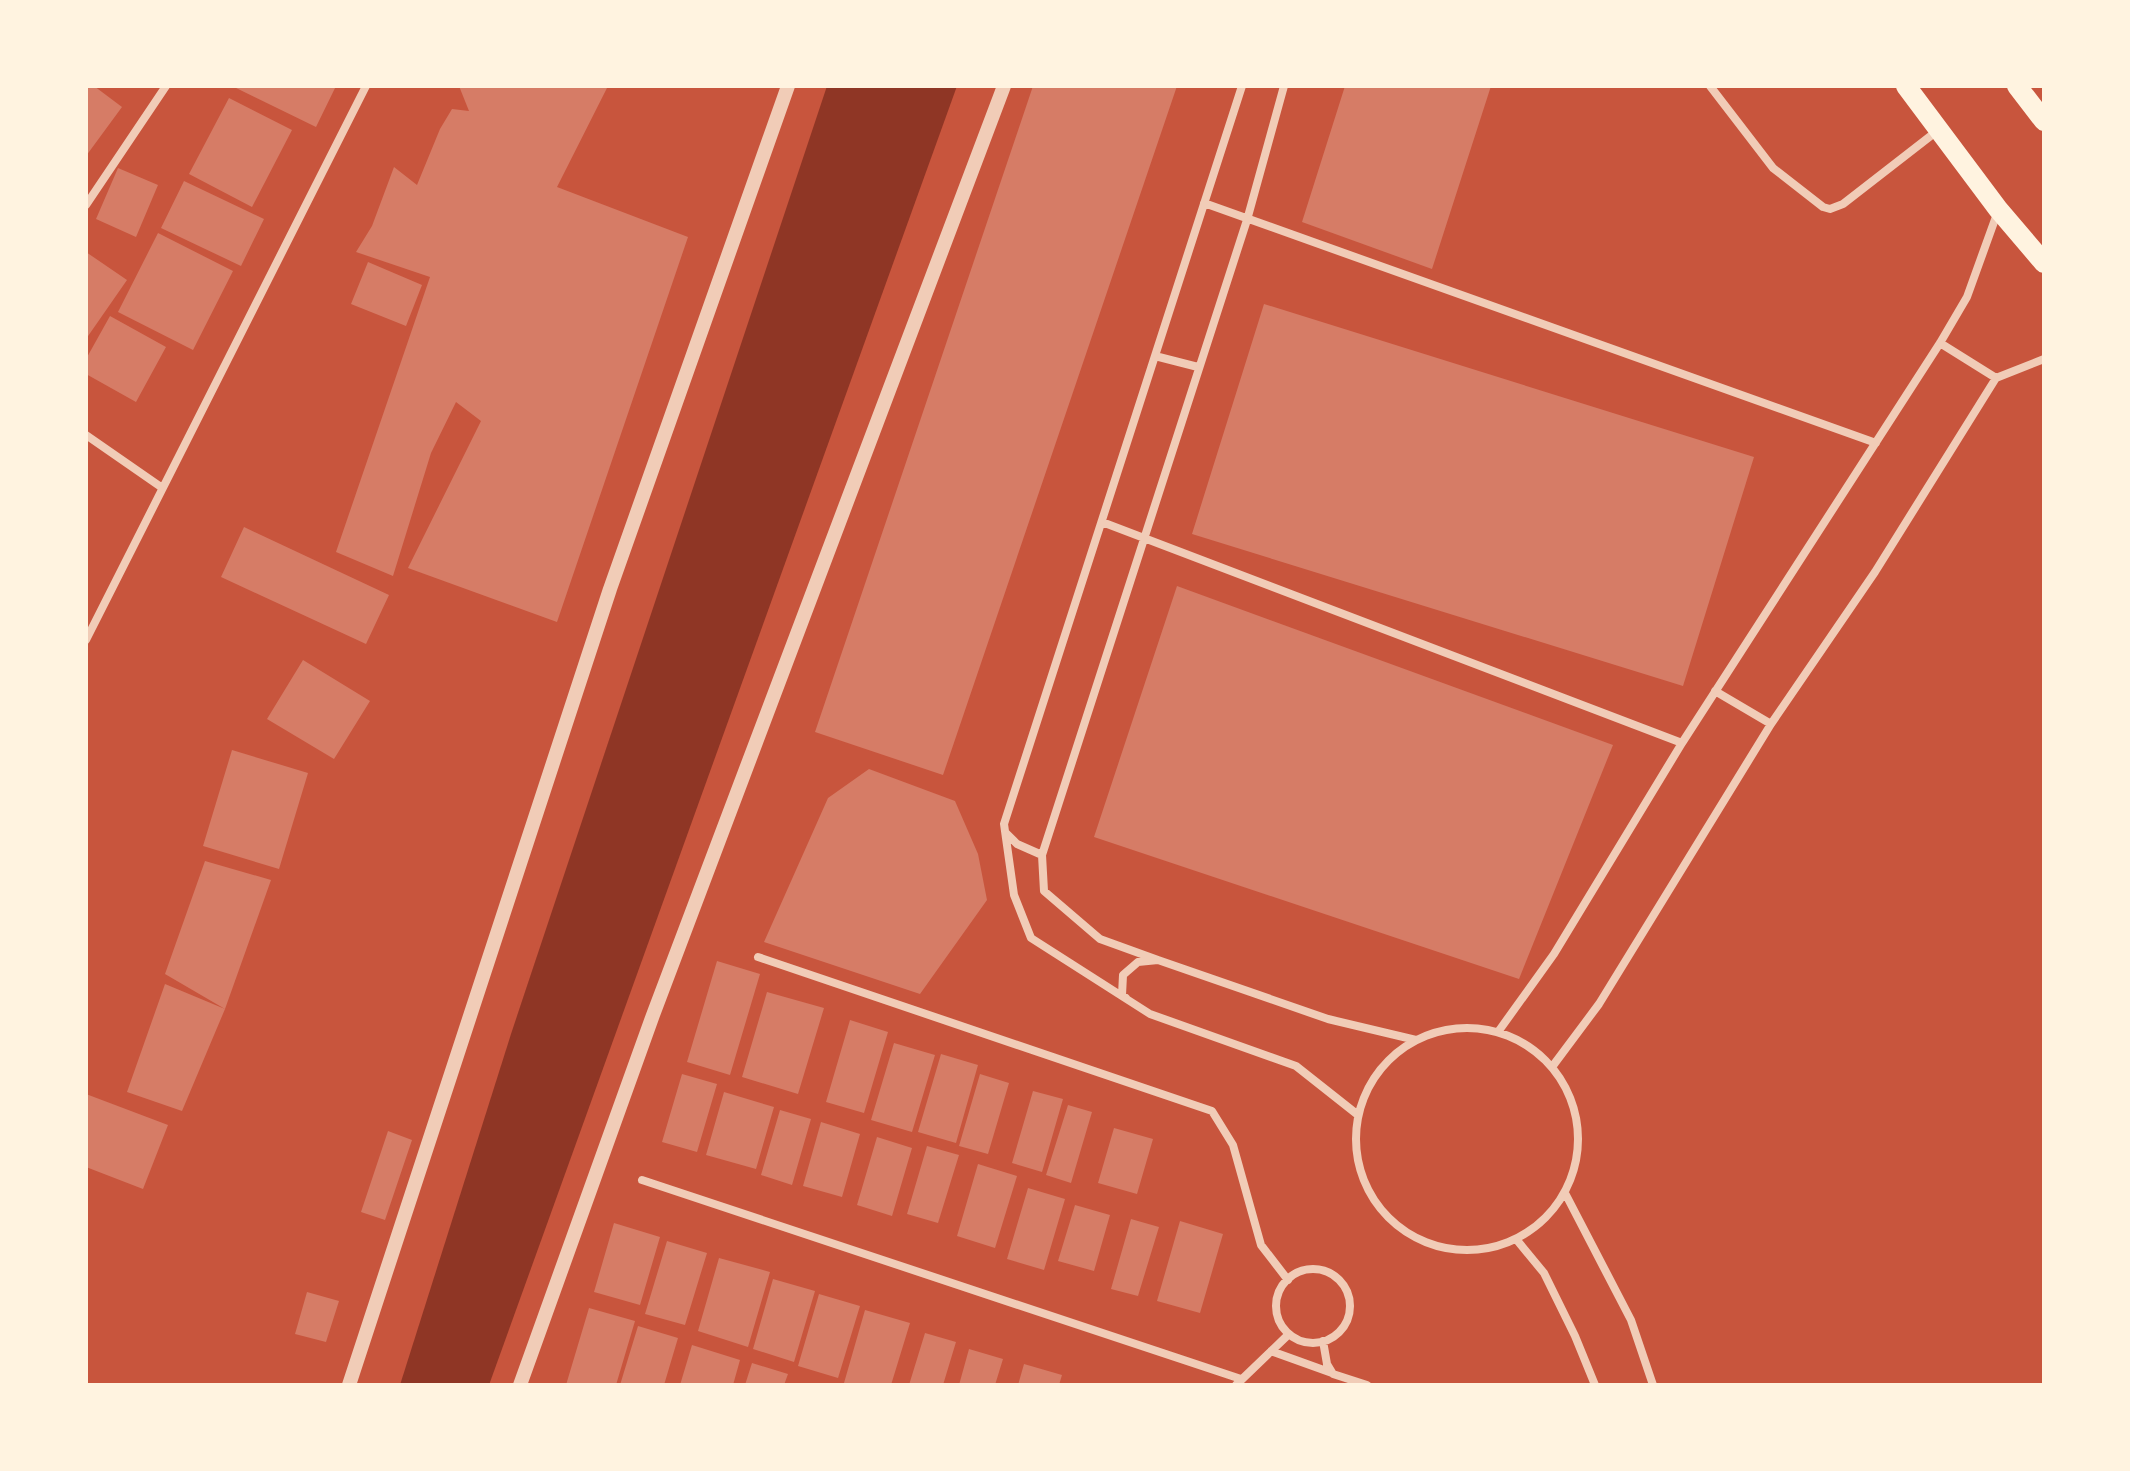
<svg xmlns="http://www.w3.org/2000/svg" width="2130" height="1471" font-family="'DejaVu Sans',sans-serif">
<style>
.water{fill:#8f3625}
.building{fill:#d67c66}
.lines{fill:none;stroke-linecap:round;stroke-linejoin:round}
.minor{stroke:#f1ccb7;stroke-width:8}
.tertiary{stroke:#f1ccb7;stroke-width:14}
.primary{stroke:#fff3e0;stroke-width:20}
</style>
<rect width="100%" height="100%" fill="#c8553d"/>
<path class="water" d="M 827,86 L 957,86 L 489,1385 L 400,1385 L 511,1034 Z"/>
<path class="building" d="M 86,86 L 94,86 L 122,107 L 86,156 Z
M 232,86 L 336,86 L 316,127 Z
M 459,86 L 608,86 L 557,187 L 688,237 L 557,622 L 408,568 L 481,421 L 456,402 L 431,453 L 393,576 L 336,552 L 430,277 L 356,252 L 372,226 L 394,167 L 417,185 L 440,129 L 452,109 L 469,111 Z
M 1033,86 L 1177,86 L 943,775 L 815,732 Z
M 1345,86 L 1491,86 L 1432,269 L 1302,222 Z
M 229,98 L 292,130 L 252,207 L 189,174 Z
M 118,168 L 158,185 L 136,237 L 96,219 Z
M 184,181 L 264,219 L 241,266 L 161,228 Z
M 158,233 L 233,271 L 193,350 L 118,312 Z
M 86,252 L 127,280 L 86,339 Z
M 368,262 L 422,285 L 406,326 L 351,304 Z
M 1264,304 L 1754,457 L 1683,686 L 1192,534 Z
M 110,316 L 166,347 L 136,402 L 86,374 L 86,359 Z
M 244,527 L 389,595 L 366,644 L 221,577 Z
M 1177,586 L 1613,745 L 1519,979 L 1094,837 Z
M 303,660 L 370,701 L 334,759 L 267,719 Z
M 232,750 L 308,773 L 279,869 L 203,846 Z
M 869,769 L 955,801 L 978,854 L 987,900 L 920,994 L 764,942 L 828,798 Z
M 205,861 L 271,880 L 225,1009 L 182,1111 L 127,1092 L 165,984 L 225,1009 L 165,974 Z
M 717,961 L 760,974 L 730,1075 L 687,1062 Z
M 767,992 L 824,1008 L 798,1094 L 742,1077 Z
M 850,1020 L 888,1032 L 864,1113 L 826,1102 Z
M 894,1043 L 935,1055 L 912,1132 L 871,1120 Z
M 941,1054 L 978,1065 L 956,1143 L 918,1132 Z
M 682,1074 L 717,1084 L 697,1152 L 662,1142 Z
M 980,1074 L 1009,1083 L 988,1154 L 959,1146 Z
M 1033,1091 L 1063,1099 L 1042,1172 L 1012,1163 Z
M 724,1092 L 774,1107 L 756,1169 L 706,1155 Z
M 86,1094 L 168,1125 L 143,1189 L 86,1167 Z
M 1068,1105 L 1092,1112 L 1071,1183 L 1046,1175 Z
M 780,1110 L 811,1119 L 792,1185 L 761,1175 Z
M 821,1122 L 860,1134 L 842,1197 L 803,1186 Z
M 1114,1128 L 1153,1139 L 1137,1194 L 1098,1183 Z
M 388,1131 L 412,1140 L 385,1220 L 361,1212 Z
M 877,1137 L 912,1148 L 892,1216 L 857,1205 Z
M 927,1146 L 959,1155 L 938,1223 L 907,1214 Z
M 978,1164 L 1017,1176 L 995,1248 L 957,1236 Z
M 1028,1188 L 1065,1199 L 1044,1270 L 1007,1259 Z
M 1075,1205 L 1110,1215 L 1094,1271 L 1058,1261 Z
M 1131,1219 L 1159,1227 L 1138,1296 L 1111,1289 Z
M 1180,1221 L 1223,1234 L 1200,1313 L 1157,1301 Z
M 614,1223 L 660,1237 L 640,1305 L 594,1292 Z
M 667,1241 L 707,1253 L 685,1325 L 645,1314 Z
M 719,1258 L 770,1272 L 748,1347 L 698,1331 Z
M 773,1279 L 815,1291 L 794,1362 L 753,1349 Z
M 307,1292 L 339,1301 L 326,1342 L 295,1334 Z
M 819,1294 L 860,1306 L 838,1378 L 798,1366 Z
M 589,1308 L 635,1321 L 616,1385 L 566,1385 Z
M 865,1310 L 910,1323 L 891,1385 L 844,1383 Z
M 638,1326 L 678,1338 L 664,1385 L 620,1385 Z
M 925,1333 L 956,1342 L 943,1385 L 909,1385 Z
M 692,1345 L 740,1360 L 733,1385 L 680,1385 Z
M 969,1349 L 1003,1359 L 995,1385 L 959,1385 Z
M 752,1363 L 788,1374 L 784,1385 L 745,1385 Z
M 1024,1364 L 1062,1375 L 1059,1385 L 1018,1385 Z"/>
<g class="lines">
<path class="minor" d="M 1242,86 L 1004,824 L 1014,895 L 1031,938 L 1150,1014 L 1296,1066 L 1358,1115
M 1710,86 L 1773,168 L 1823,207 L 1830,209 L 1843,204 L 1937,131
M 1204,203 L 1876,443
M 86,205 L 166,86
M 1940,343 L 1996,378
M 1155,356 L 1198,367
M 86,435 L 161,487
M 1102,522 L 1682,743
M 86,640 L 366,86
M 1715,691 L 1771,724
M 1006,833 L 1017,844 L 1042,855
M 758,957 L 1212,1111 L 1233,1145 L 1261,1245 L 1288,1280
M 1158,960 L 1100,939 L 1044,891 L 1042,855 L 1247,220 L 1284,86
M 1126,998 L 1122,995 L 1123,975 L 1138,962 L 1158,960 L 1328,1019 L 1416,1040
M1356 1139a111 111 0 1 1 222 0a111 111 0 1 1-222 0Z
M 1498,1032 L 1554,954 L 1682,743 L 1940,343 L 1967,297 L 1998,211
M 1552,1067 L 1599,1004 L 1771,724 L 1875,572 L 1996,378 L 2044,359
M 642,1180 L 1241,1379
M 1565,1193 L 1631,1320 L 1653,1385
M 1516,1239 L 1544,1273 L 1575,1336 L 1595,1385
M1276 1306a37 37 0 1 1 74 0a37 37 0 1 1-74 0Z
M 1323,1341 L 1327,1364 L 1333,1374 L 1367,1385
M 1271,1351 L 1332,1373
M 1236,1385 L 1289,1334"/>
<path class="tertiary" d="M 349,1385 L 610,589 L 788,86
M 520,1385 L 653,1015 L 1004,86"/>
<path class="primary" d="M 1906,86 L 1998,209 L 2044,263
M 2017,86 L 2044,121"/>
</g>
<rect width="2130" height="1471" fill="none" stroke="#fff3e0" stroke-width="176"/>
</svg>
